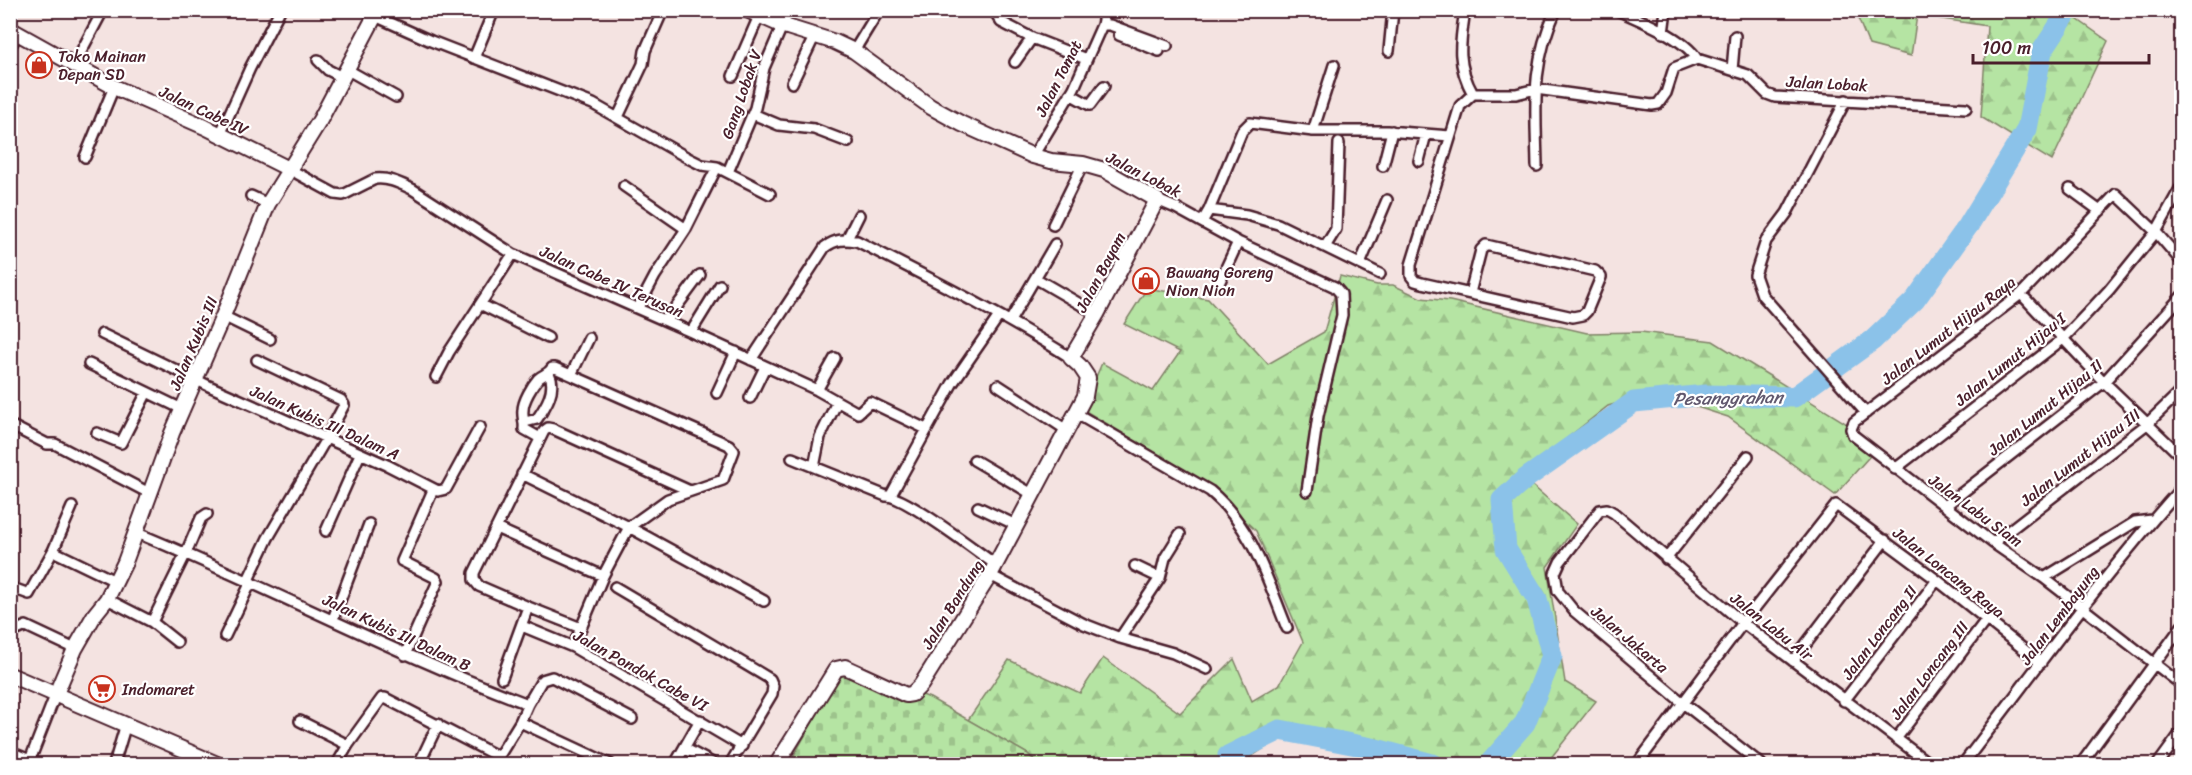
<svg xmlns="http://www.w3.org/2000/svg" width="2192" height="775" font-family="Sriracha,sans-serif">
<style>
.forest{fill:url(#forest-firs);stroke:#808267;stroke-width:1.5}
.cemetery{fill:url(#cemetery-stones);stroke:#808267;stroke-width:1.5}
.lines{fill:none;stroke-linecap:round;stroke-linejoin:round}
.river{stroke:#8bc2e9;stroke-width:21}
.street-casing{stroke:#4a1f2b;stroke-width:14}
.secondary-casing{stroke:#4a1f2b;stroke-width:18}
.street{stroke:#fff;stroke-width:9}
.secondary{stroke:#fff;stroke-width:14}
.labels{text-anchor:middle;stroke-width:4.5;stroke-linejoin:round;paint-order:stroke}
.poi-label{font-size:16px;fill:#4a1f2b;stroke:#fff;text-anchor:start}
.street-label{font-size:16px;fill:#4a1f2b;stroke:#fff}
.water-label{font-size:18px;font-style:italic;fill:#61586e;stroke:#fff}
</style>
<defs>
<pattern id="forest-firs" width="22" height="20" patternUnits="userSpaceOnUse" patternTransform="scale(1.5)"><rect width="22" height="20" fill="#b5e4a3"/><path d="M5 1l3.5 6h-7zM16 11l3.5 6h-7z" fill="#9dc38c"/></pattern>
<pattern id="cemetery-stones" width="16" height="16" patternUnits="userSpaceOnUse" patternTransform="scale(1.5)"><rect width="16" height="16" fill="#b5e4a3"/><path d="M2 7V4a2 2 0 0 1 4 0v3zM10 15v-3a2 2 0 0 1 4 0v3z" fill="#9dc38c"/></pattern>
</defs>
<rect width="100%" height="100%" fill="#f4e3e1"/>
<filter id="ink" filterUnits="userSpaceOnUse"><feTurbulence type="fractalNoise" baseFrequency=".0167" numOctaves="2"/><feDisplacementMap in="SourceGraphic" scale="12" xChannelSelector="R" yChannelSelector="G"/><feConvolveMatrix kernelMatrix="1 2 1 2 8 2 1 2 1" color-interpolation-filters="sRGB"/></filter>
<g filter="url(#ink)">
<path class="forest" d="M 1855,11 L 2077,11 L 2074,17 L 2108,41 L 2052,161 L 1981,117 L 1987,26 L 1917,15 L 1911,56 L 1869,45 Z
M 1340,276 L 1377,285 L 1393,285 L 1421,298 L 1450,301 L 1587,333 L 1641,332 L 1713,341 L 1844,422 L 1876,449 L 1835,495 L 1728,417 L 1653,393 L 1608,406 L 1520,475 L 1577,524 L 1547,567 L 1565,682 L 1596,701 L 1546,764 L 1417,764 L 1368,749 L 1283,736 L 1240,764 L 1038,764 L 1028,754 L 968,720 L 1009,660 L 1080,693 L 1103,658 L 1180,713 L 1234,659 L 1252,701 L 1279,685 L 1303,642 L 1256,531 L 1202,480 L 1082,409 L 1102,363 L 1153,391 L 1180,352 L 1124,324 L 1147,288 L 1208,299 L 1268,364 L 1324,332 Z"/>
<path class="cemetery" d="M 845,665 L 930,698 L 1028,754 L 1038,764 L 789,764 Z"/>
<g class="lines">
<path class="river" d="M 1229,764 L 1228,756 L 1280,730 L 1372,748 L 1432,764
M 1489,764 L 1525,723 L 1552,656 L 1537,599 L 1506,549 L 1502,500 L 1525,479 L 1634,402 L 1706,395 L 1794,397 L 1873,340 L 1915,300 L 1968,226 L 2027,129 L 2042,51 L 2069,10"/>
<defs>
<path id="street" d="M 994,10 L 1001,22 L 1032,38 L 1086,59
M 1465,10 C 1460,43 1456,64 1473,94
M 1617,10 C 1641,20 1684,38 1697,59
M 375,16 L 431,41 L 593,104 L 688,158 L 702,165 L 717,167 L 770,194
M 1102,25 L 1110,25 L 1167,46
M 1663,33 L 1666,10
M 1119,35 L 1159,51
M 10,47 L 18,33
M 854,51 L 879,10
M 1389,51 L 1393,10
M 474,58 L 494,10
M 318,60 L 328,70 L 342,77
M 1015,62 L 1032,38
M 74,65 L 103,10
M 346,69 L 396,97
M 1732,70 L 1735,36
M 733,76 L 759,16
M 792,83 L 815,35
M 1070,94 L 1090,105 L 1104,86
M 1846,100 L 1787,213 L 1766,241 L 1755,275 L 1762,295 L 1866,413
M 753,114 L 779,125 L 814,129 L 848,142
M 618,117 L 643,64 L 645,51 L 663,10
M 1313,131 L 1334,65
M 220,135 L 250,68 L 280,10
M 1033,156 L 1074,88 L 1102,25 L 1105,10
M 85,157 L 114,87
M 1419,161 L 1426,134
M 1383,166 L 1392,131
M 1537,166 C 1536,107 1530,66 1556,10
M 289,169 L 335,194 L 343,195 L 375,179 C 388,177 401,184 412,189 L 513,254 L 691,332 L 817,390 L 858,413 L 870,402 L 926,429
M 728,172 L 755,108 L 764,68 L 789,10
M 624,186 L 686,229
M 2070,189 L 2100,211
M 251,196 L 268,204
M 1157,200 L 1176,208 L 1238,242 L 1335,287 L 1341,294 L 1342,315 L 1318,416 L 1307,491
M 1209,210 L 1247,215 L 1278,224 L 1380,274
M 1202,222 L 1209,210 L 1242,131 L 1250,123 L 1313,131 L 1387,131 L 1450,136
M 1053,225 L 1083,164
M 847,239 L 859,215
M 1325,247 L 1336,229 L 1339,143
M 2182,262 L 2156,232 L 2116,194 L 2021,294 L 1854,422 L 1851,429 L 1853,435 L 1993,543 L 2044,578 L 2182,685
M 1360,264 L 1387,200
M 1035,278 L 1097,314
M 1220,281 L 1238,242
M 1470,293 L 1481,250 L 1486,245 L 1595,271 L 1601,277 L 1587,311 L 1583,315 L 1573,317 L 1422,283 L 1415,281 L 1411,276 L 1411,265 L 1460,106 L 1473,94 L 1516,94 L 1536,89 L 1652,105 L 1658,104 L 1666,93 L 1674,68 L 1697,59 L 1748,75 L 1767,94 L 1775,97 L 1966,108
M 2021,294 L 2104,382 L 2182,457
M 482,305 L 548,338
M 638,308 L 655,276 L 686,229 L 717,167
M 223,316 L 270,339
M 666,321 L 700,275
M 1010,321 L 1055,244
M 691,332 L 720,285
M 102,334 L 209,386 L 387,465 L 438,491 L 446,489 L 480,427
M 751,360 L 825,247 C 836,239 844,239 857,241 C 929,278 1002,314 1071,358
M 89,364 L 182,409
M 571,375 L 589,338
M 436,377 L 449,352 L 513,254
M 998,385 L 1068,431
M 817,390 L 835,358
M 717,393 L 736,352
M 750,398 L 765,367
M 1077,414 L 1210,491 C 1252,526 1267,579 1287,628
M 525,422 L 537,419 C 546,406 557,389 549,373
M 10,425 L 47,444 L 55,444 L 151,494
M 97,433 L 121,443 L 147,392
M 540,438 L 524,429 C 525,422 522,417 523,410 C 523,401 532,386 538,379 C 543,374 548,375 552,368 L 555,368 L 729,445 L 734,451 L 723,480 L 668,499 L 629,527 L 603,576 L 573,647
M 792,458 L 886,496 C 904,495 976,551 995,564
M 974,460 L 1032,494
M 814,467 L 820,437 L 837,402
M 1895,469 L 2063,339 L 2109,290 L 2156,232 L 2180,189
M 522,474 L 629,527 L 764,601
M 891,495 L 952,384 L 999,316
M 1945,506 L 2104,382 L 2182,296
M 72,507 L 53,551 L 115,581
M 978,507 L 1016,525
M 496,528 L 603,576
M 326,531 L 360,454
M 137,533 C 269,587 394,654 528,704 L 542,680 L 552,677 L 632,719
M 1993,543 L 2147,424 L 2182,390
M 1666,559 L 1748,456
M 1135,566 L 1160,578 L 1165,558 L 1180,534
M 990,575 L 1084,624 L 1120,638 L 1173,653 L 1207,669
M 2044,578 L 2135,522 L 2152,520
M 248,580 L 268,538 L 326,439 L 344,405 L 341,400 L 257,360
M 10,587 L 29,594 L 53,551
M 615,587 L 770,679 L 773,686 L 772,694 L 730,764
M 107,599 L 152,622 L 177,642
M 528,607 L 581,628
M 333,619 L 369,524
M 152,622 L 186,553 L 201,518 L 207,514
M 522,626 L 573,647 L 742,746
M 10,627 L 17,630 L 26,626 L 75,649
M 225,636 L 251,582
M 1120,638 L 1160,578
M 405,655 L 438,581 L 436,578 L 402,561 L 433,490
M 1793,661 L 1885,540
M 502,678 L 528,607 L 479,586 L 474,580 L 474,573 L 544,431 L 548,428 L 553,429 L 690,491
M 1844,701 L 1937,580
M 300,721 L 348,745
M 520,722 L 610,764
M 1896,739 L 1986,620
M 684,748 L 714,764
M 10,752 L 30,760 L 55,696
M 114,764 L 126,724
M 337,764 L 348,745 L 382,698 L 385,698 L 499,757
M 419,764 L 438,724
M 494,764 L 520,722 L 528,704
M 675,764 L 700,720
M 1637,764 L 1743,623 L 1836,505 L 1937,580 L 2041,663
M 1761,764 L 1683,703 L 1574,611 L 1558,591 L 1555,573 L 1560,562 L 1600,510 L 1607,509 L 1614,513 L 1743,623 L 1930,764
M 1963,764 C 2035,671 2103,575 2182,487
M 2081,764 L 2182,626
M 2158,764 L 2182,731"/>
<path id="secondary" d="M 747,10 L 781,25 L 835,42 L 854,51 L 931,107 L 962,124 L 1033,156 L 1051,161 L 1083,164 L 1104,170 L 1157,200 L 1097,314 L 1071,358 L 1080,366 L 1088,378 L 1085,396 L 990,575 L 921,685 L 912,694 L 906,695 L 845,667 L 836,669 L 777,764
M 10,29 L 114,87 L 205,127 L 289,169
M 10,675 L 217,764
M 55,696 L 75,649 L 95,614 L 107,599 L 125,562 L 172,433 L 223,316 L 268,204 L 320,120 L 378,10"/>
</defs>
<use href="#street" class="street-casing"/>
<use href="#secondary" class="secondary-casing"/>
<use href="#street" class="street"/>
<use href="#secondary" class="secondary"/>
</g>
</g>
<defs>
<symbol id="shop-ring" viewBox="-11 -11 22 22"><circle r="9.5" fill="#fff" stroke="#c8321e" stroke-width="1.5"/><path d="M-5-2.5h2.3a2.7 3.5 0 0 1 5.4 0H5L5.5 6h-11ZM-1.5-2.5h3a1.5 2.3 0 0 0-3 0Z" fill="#c8321e"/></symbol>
<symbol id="supermarket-ring" viewBox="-11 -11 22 22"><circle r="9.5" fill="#fff" stroke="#c8321e" stroke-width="1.5"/><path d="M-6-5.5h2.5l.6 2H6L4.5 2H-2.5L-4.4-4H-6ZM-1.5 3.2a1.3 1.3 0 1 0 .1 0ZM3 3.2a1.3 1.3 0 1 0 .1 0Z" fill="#c8321e"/></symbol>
</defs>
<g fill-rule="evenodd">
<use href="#shop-ring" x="24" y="50" width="30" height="30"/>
<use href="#shop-ring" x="1131" y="266" width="30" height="30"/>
<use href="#supermarket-ring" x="87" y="674" width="30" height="30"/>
</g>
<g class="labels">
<g class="poi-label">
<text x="58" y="62">Toko Mainan<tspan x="58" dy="18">Depan SD</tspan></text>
<text x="1166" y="278">Bawang Goreng<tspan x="1166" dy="18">Nion Nion</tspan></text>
<text x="122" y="695">Indomaret</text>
</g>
<g class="street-label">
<text transform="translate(1058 78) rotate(-63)" y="6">Jalan Tomat</text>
<text transform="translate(1827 83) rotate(3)" y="6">Jalan Lobak</text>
<text transform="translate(741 94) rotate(-71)" y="6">Gang Lobak V</text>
<text transform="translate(204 110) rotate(25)" y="6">Jalan Cabe IV</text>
<text transform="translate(1144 174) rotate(27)" y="6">Jalan Lobak</text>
<text transform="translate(1100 272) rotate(-62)" y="6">Jalan Bayam</text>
<text transform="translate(612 281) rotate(24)" y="6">Jalan Cabe IV Terusan</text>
<text transform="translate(1948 330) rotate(-38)" y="6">Jalan Lumut Hijau Raya</text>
<text transform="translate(193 343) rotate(-67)" y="6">Jalan Kubis III</text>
<text transform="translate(2010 359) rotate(-39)" y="6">Jalan Lumut Hijau I</text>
<text transform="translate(2045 407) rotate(-39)" y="6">Jalan Lumut Hijau II</text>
<text transform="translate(325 422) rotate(24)" y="6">Jalan Kubis III Dalam A</text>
<text transform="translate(2080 457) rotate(-38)" y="6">Jalan Lumut Hijau III</text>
<text transform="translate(1976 510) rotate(36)" y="6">Jalan Labu Siam</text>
<text transform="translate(1949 572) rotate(38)" y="6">Jalan Loncang Raya</text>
<text transform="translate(952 604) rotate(-58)" y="6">Jalan Bandung</text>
<text transform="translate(2059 615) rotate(-53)" y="6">Jalan Lembayung</text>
<text transform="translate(1772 626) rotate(38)" y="6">Jalan Labu Air</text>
<text transform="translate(397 632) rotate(25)" y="6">Jalan Kubis III Dalam B</text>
<text transform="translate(1879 632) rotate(-53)" y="6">Jalan Loncang II</text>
<text transform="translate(1630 639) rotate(40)" y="6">Jalan Jakarta</text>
<text transform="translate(641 670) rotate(29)" y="6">Jalan Pondok Cabe VI</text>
<text transform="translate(1929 670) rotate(-53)" y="6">Jalan Loncang III</text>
</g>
<g class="water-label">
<text transform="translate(1728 398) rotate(-1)" y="6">Pesanggrahan</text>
</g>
</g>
<rect width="2192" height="775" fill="none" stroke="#fff" stroke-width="36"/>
<rect x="18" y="18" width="2156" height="739" fill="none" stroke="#4a1f2b" stroke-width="2" filter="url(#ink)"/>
<path d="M1973 54v9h176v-9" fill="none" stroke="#4a1f2b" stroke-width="3"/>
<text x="1982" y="54" font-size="18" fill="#4a1f2b" stroke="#ffffff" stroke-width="4.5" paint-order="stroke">100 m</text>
</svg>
